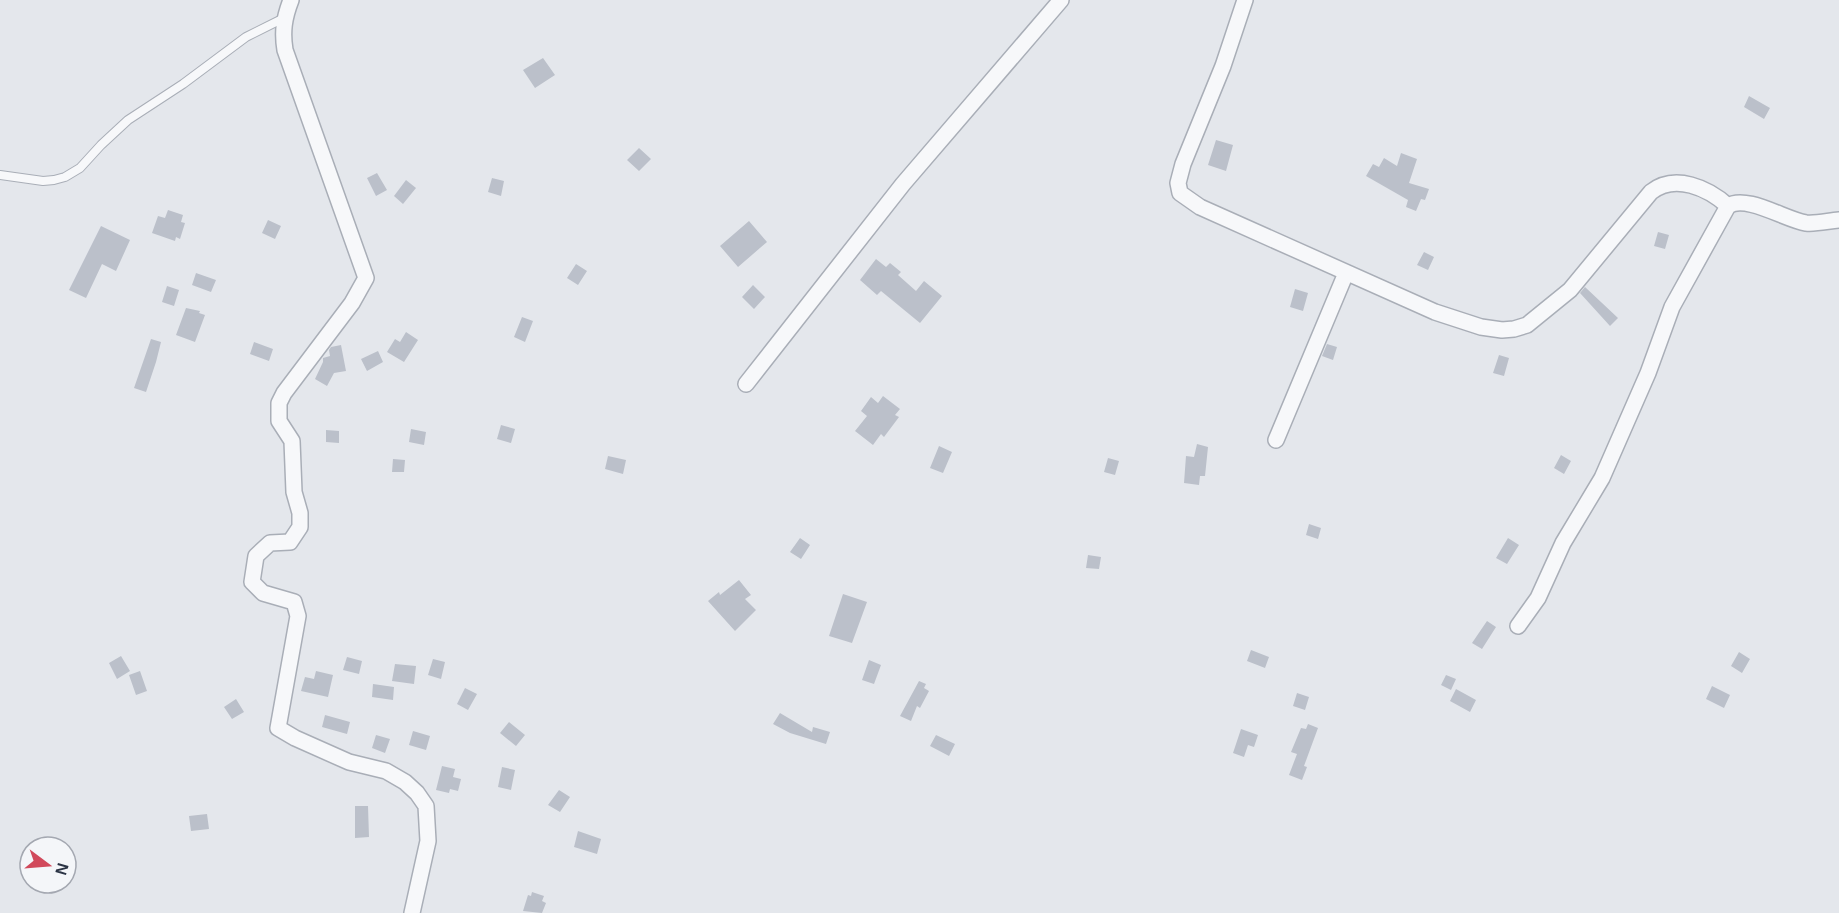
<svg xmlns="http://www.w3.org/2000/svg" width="1839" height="913" font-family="Arial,sans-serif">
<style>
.building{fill:#bbc0ca}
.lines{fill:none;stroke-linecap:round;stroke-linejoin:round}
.lane-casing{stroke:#a9aeb7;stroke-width:10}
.street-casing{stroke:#a9aeb7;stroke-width:18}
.lane{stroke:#f7f8fa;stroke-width:8}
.street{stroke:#f7f8fa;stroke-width:15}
</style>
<rect width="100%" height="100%" fill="#e4e7ec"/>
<path class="building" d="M 543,58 L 555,75 L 535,88 L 523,70 Z
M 1749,96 L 1770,108 L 1764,119 L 1744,107 Z
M 1216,140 L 1233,145 L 1226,171 L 1208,165 Z
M 639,148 L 651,159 L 639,171 L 627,160 Z
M 1401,153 L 1417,159 L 1409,183 L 1429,189 L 1425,200 L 1421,199 L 1416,211 L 1406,207 L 1408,200 L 1366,176 L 1373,164 L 1379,167 L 1384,158 L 1397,166 Z
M 377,173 L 387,190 L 376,196 L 367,178 Z
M 492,178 L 504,181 L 501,196 L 488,192 Z
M 406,180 L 416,188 L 403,204 L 394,196 Z
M 168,210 L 183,215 L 181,222 L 185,223 L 180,239 L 176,237 L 175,241 L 152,233 L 158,216 L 165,218 Z
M 268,220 L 281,226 L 275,239 L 262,233 Z
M 749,221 L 767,242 L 738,267 L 720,246 Z
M 101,226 L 130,240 L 116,271 L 102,264 L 86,298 L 69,290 Z
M 1658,232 L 1669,235 L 1665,249 L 1654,246 Z
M 1424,252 L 1434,257 L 1428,270 L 1417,265 Z
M 876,259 L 886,267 L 890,263 L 901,272 L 898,275 L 916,291 L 924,281 L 942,296 L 920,323 L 881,291 L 877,295 L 860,280 Z
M 576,264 L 587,271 L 578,285 L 567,278 Z
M 196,273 L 216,280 L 211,292 L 192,285 Z
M 753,285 L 765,297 L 754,309 L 742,297 Z
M 167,286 L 179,290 L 174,306 L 162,302 Z
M 1585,287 L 1618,318 L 1610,326 L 1580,293 Z
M 1295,289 L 1308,293 L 1303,311 L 1290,307 Z
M 186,308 L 200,311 L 199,313 L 205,315 L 195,342 L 176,335 Z
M 522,317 L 533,321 L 525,342 L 514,337 Z
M 406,332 L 418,340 L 404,362 L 387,352 L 395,339 L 400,342 Z
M 151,339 L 161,342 L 156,362 L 146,392 L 134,388 Z
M 254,342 L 273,349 L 269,361 L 250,354 Z
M 1327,344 L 1337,347 L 1333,360 L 1322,356 Z
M 341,345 L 346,371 L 334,373 L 327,386 L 315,379 L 323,362 L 323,358 L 330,356 L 329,350 L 331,347 Z
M 378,351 L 383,362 L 367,371 L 361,359 Z
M 1499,355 L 1509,358 L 1504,376 L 1493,373 Z
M 883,396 L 900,409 L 895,415 L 899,417 L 884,437 L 881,434 L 873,445 L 855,431 L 867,416 L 861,411 L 871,397 L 878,403 Z
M 501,425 L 515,429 L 511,443 L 497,439 Z
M 411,429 L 426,432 L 424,445 L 409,442 Z
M 326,430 L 339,431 L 339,443 L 326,442 Z
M 1197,444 L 1208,447 L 1205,476 L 1200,476 L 1199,485 L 1184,483 L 1186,456 L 1194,457 Z
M 939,446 L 952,452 L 943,473 L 930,468 Z
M 1561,455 L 1571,461 L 1564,474 L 1554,468 Z
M 608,456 L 626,460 L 623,474 L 605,469 Z
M 1108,458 L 1119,461 L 1115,475 L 1104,472 Z
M 393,459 L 405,460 L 404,472 L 392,472 Z
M 1309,524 L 1321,528 L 1318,539 L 1306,535 Z
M 800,538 L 810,545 L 801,559 L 790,552 Z
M 1508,538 L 1519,545 L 1507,564 L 1496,558 Z
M 1088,555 L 1101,557 L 1099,569 L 1086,568 Z
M 739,580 L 751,595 L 745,599 L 756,610 L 735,631 L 708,601 L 719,592 L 720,595 Z
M 843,594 L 867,602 L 852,643 L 829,636 Z
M 1487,621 L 1496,627 L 1482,649 L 1472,643 Z
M 1251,650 L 1269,657 L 1265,668 L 1247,661 Z
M 1739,652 L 1750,659 L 1742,673 L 1731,666 Z
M 121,656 L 130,671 L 117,679 L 109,663 Z
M 347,657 L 362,661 L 359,674 L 343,670 Z
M 433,659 L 445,662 L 441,679 L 428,675 Z
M 869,660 L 881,665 L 874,684 L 862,680 Z
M 395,664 L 416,666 L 414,684 L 392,681 Z
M 140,671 L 147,691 L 136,695 L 129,675 Z
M 316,671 L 333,675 L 328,697 L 301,691 L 305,677 L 314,679 Z
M 1446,675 L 1456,679 L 1451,690 L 1441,685 Z
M 919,681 L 926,684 L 924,688 L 929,691 L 920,708 L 917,706 L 911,721 L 900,716 Z
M 373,684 L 394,687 L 393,700 L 372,697 Z
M 1712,686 L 1730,695 L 1724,708 L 1706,699 Z
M 465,688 L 477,694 L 468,710 L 457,704 Z
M 1456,689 L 1476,700 L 1470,712 L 1450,701 Z
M 1297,693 L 1309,697 L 1305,710 L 1293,706 Z
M 236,699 L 244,712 L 232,719 L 224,707 Z
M 780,713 L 812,732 L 813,727 L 830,732 L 826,744 L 790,733 L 773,724 Z
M 325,715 L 350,722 L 347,734 L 322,727 Z
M 509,722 L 525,735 L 516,746 L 500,733 Z
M 1308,724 L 1318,728 L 1304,766 L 1307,767 L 1302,780 L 1289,775 L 1297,754 L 1291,752 L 1301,728 L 1306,729 Z
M 1241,729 L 1258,735 L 1254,747 L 1248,745 L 1244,757 L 1233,753 Z
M 413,731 L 430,736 L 426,750 L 409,745 Z
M 376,735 L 390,739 L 385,753 L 372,748 Z
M 936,735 L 955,744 L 949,756 L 930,746 Z
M 442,766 L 455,769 L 453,777 L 461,779 L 458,791 L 450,789 L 449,793 L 436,790 Z
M 502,767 L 515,770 L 511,790 L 498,787 Z
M 559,790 L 570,797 L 560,812 L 548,805 Z
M 355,806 L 368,806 L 369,837 L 355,838 Z
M 207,814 L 209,829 L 191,831 L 189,816 Z
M 578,831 L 601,839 L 597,854 L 574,847 Z
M 532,892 L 544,896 L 542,901 L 546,903 L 542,913 L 523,911 L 528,895 L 531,896 Z"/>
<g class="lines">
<defs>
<path id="lane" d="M 0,175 L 43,181 L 54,180 L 65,177 L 80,168 L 101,145 L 128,120 L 183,84 L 246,37 L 284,18"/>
<path id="street" d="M 291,0 C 284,18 282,32 285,50 L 366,278 L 352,303 L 284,393 L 279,403 L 279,421 L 292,441 L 294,492 L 300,513 L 300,527 L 290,542 L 270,543 L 256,556 L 252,582 L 263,593 L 294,602 L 298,616 L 278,728 L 295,738 L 349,762 L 386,771 L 405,782 L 417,793 L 426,806 L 428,841 L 412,913
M 1245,0 L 1223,66 L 1183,164 L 1178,183 L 1180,193 L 1200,207 L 1435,312 L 1481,327 L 1502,330 L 1514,329 L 1527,325 L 1570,290 L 1651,192 C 1675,173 1708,188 1728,206
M 746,384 L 903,184 L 1061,0
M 1276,440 L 1346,273
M 1518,626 L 1538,598 L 1563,543 L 1602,478 L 1648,373 L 1672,307 L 1728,206 C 1746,194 1786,220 1806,223 C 1816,224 1828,221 1839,220"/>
</defs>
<use href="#lane" class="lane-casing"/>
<use href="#street" class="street-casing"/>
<use href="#lane" class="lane"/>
<use href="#street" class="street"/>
</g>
<g transform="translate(48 865) rotate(106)"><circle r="28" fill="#f4f6f9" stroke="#a4a8b1" stroke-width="1.5"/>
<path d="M0-4.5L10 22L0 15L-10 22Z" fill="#d1495b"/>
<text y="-9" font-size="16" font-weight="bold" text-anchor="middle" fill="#2b3445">N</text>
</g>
</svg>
